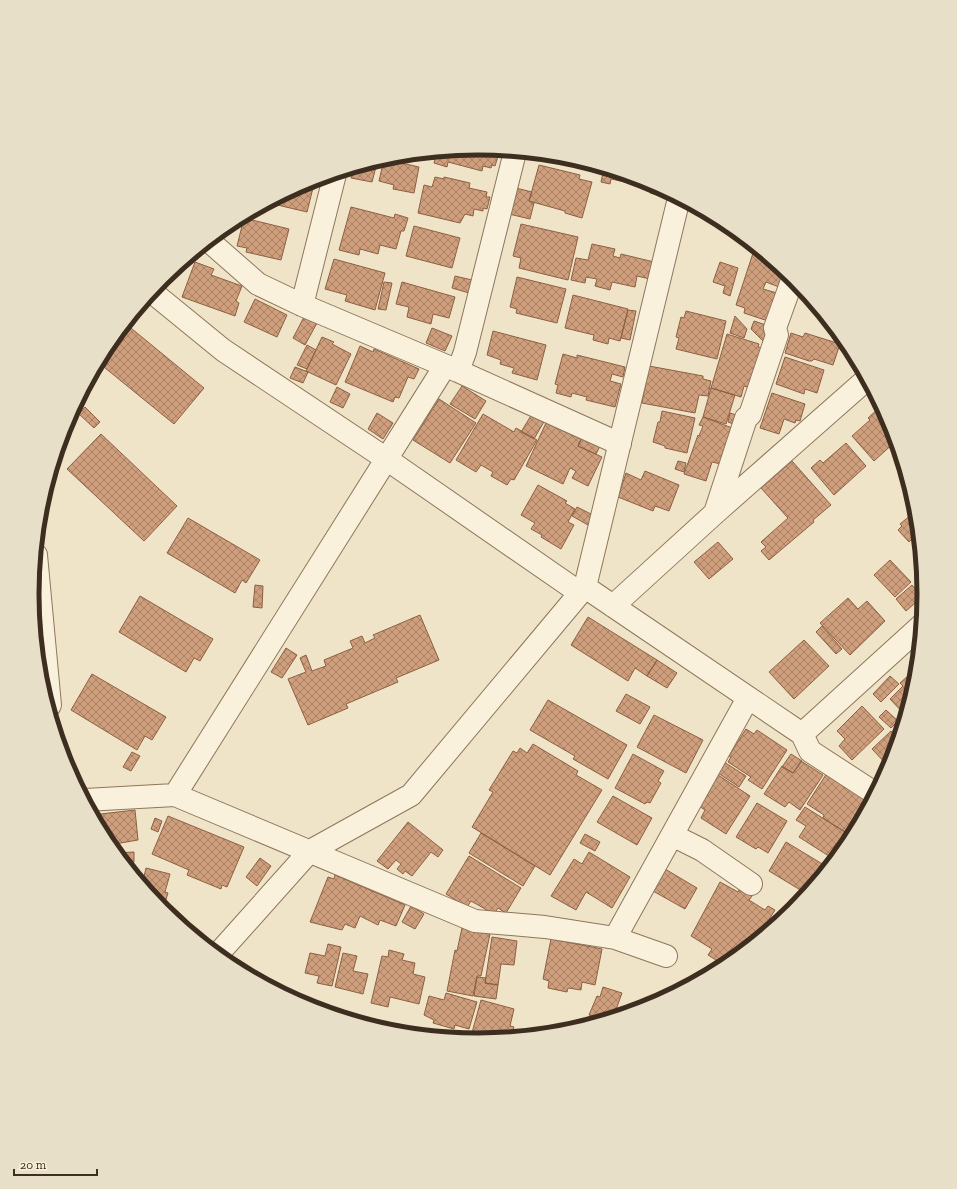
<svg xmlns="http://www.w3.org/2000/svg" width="957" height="1189" font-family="'Zilla Slab',serif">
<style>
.building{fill:url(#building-cross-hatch);stroke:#8d5f41}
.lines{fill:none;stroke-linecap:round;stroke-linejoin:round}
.minor-casing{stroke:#8d765c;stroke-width:24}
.minor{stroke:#faf1dc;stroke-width:22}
.rim{fill:none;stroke:#3d2e20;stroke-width:5}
</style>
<defs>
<pattern id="building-cross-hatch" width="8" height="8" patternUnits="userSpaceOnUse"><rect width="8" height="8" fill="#cf9f7d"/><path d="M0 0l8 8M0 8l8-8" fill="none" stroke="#a98266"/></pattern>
</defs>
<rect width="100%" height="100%" fill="#f0e4c8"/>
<path class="building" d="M 479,148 L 500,150 L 495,166 L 492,165 L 491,168 L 483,166 L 482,171 L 448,162 L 447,167 L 434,163 L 435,159 L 430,158 L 431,153 Z
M 391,157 L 398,158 L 397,162 L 419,167 L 414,193 L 393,189 L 394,185 L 379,181 L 384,159 Z
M 373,162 L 377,163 L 372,182 L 351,178 L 353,168 Z
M 539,165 L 580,175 L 579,179 L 592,182 L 582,218 L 565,213 L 565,211 L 529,201 Z
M 604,168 L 649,182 L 648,187 L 611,179 L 610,184 L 601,182 Z
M 435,177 L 444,179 L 444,177 L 470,183 L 469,188 L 487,192 L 486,197 L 490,197 L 487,209 L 483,208 L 483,211 L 474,209 L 473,216 L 465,214 L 460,223 L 418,213 L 424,185 L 432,187 Z
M 315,180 L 307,212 L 269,203 L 308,182 Z
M 653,184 L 670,193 L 668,198 L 650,193 Z
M 516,188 L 532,192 L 529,201 L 534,203 L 530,219 L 509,214 Z
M 351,207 L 394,218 L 395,214 L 408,218 L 404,231 L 401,231 L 396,249 L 380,245 L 378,254 L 360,249 L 359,255 L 339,250 Z
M 244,218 L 289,229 L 281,260 L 246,252 L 247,248 L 237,246 Z
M 521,224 L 578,237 L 568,280 L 519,268 L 521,258 L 513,256 Z
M 414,226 L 460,238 L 452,268 L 406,256 Z
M 592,244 L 615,249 L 613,256 L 620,258 L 621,254 L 654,262 L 650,279 L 637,276 L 635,287 L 612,282 L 610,290 L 595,286 L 597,279 L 586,277 L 585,283 L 571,280 L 576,258 L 588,260 Z
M 755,247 L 784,271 L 779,287 L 766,282 L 763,289 L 777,293 L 768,321 L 744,313 L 745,308 L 736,305 Z
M 334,259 L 385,273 L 375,310 L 345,301 L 347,295 L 325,289 Z
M 195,262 L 214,269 L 211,275 L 242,286 L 236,301 L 239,303 L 235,316 L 182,297 Z
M 720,262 L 738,268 L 730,296 L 723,293 L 725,286 L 713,282 Z
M 169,274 L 173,278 L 163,289 L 158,284 Z
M 455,276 L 472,280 L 469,293 L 452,288 Z
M 517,277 L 566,289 L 557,323 L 516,313 L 517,309 L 510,307 Z
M 384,282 L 392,283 L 386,310 L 378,309 Z
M 402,282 L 455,297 L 449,318 L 433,314 L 431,324 L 407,317 L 409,307 L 396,304 Z
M 573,295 L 628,309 L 620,341 L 609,338 L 608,344 L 593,340 L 594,335 L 565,328 Z
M 255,299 L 287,315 L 277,337 L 244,322 Z
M 628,310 L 636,311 L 630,340 L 621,338 Z
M 686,311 L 726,321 L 717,359 L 676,349 L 679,338 L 676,337 L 681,317 L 684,318 Z
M 735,316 L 747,329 L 744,338 L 730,333 Z
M 304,317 L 317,323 L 305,345 L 293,338 Z
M 754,321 L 769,326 L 763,341 L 751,329 Z
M 126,324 L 204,388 L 174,424 L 99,363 L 107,346 Z
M 432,328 L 452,336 L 445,351 L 426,343 Z
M 493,331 L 546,345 L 537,380 L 512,373 L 514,368 L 500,364 L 501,360 L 487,355 Z
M 791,333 L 803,337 L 805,333 L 840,344 L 833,365 L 814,359 L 812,361 L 809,361 L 785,353 Z
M 727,334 L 759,344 L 758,347 L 762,348 L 750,388 L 744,386 L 741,397 L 711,388 Z
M 322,337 L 334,342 L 332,344 L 351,354 L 336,385 L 306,371 Z
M 307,345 L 316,350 L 307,369 L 297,365 Z
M 360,346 L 373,352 L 374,349 L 419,369 L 414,379 L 408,377 L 399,398 L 395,397 L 393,402 L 345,382 Z
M 563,354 L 577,358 L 577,355 L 625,367 L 623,377 L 612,374 L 610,381 L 621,384 L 615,407 L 586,400 L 587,397 L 572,393 L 571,397 L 556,393 L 558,385 L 555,384 Z
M 785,357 L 824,370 L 817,393 L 805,389 L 804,394 L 776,384 Z
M 649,366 L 703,376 L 703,379 L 711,381 L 708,396 L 699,395 L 695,413 L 642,403 Z
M 295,367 L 308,372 L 303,383 L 290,378 Z
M 462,386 L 486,401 L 475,419 L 450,404 Z
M 337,387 L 350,394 L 343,408 L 330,402 Z
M 711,388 L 735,395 L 726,424 L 703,417 Z
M 772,393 L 805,404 L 800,421 L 796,420 L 795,423 L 784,419 L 779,434 L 760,428 Z
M 439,399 L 476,423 L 450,463 L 413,440 Z
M 78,401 L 84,406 L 78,412 L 74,409 Z
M 881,406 L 891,424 L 896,441 L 874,461 L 852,436 L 870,420 L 868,418 Z
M 85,407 L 100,422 L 94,428 L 79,414 Z
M 662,411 L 695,418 L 687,453 L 665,448 L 665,446 L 653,442 L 658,422 L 660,422 Z
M 377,413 L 393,423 L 383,439 L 368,429 Z
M 730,413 L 739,416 L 736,425 L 728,422 Z
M 483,414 L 514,432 L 516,428 L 537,440 L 514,480 L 511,479 L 507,485 L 491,476 L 493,472 L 481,465 L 476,472 L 456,460 Z
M 532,414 L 545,420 L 534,439 L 521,432 Z
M 703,417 L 735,429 L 721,464 L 712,462 L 706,481 L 684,474 L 698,435 L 699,436 L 703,426 L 699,425 Z
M 546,423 L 581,439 L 578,446 L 602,457 L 588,486 L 572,478 L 576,471 L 570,468 L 563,484 L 526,466 Z
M 101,434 L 177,506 L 144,541 L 67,469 Z
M 582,438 L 600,446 L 596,454 L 578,446 Z
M 846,443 L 866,466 L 834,495 L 811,468 L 820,460 L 823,463 Z
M 678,461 L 686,463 L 684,472 L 675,469 Z
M 792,461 L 831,505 L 813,520 L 814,522 L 769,560 L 761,551 L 766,547 L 761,542 L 788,518 L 761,488 Z
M 645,471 L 679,485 L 669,511 L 655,506 L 653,511 L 618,497 L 626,473 L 641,480 Z
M 538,485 L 567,501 L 565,503 L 575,509 L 568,522 L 574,525 L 561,549 L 541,537 L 542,535 L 531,529 L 535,523 L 521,515 Z
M 577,507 L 593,515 L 588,525 L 572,516 Z
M 917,510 L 920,544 L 914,537 L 909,542 L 898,530 L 902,526 L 900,524 Z
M 188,518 L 260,560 L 246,583 L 242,580 L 235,593 L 167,553 Z
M 718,542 L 733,559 L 709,579 L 694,562 Z
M 890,560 L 911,582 L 895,597 L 874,575 Z
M 255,585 L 263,586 L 262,608 L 253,607 Z
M 912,585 L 922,597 L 906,611 L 896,599 Z
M 140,596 L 213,639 L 200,661 L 194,658 L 186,672 L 119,632 Z
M 848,598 L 858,609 L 867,601 L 885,621 L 850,655 L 820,623 Z
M 420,615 L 439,660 L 396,678 L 398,682 L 346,704 L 348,708 L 308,725 L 288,679 L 306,672 L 300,658 L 306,655 L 312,671 L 326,666 L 324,660 L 353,648 L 350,641 L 362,636 L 365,643 L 375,638 L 373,635 Z
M 588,617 L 657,660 L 647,676 L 635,668 L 628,681 L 571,645 Z
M 822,626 L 842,649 L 836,654 L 816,632 Z
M 804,640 L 829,666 L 794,699 L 769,672 Z
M 286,648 L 297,655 L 282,678 L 271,672 Z
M 657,660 L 677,673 L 667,688 L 647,676 Z
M 92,674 L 166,717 L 152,740 L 145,736 L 137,750 L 71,710 Z
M 909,675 L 916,682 L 906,716 L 890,699 L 903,686 L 900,683 Z
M 890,676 L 899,684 L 881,702 L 873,694 Z
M 626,694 L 650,707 L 640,724 L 616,711 Z
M 548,700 L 627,745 L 608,779 L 573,759 L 575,756 L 530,730 Z
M 862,706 L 884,729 L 852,760 L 839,746 L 845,739 L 837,731 Z
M 886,710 L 898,721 L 891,728 L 879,717 Z
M 654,715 L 703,740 L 686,773 L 637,747 Z
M 746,729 L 754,734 L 757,730 L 787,750 L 762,789 L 748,780 L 751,777 L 728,762 L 731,757 L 729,756 Z
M 891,731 L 899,739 L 890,768 L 872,749 Z
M 533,744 L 578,771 L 576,775 L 602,790 L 550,875 L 472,827 L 493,792 L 489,790 L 513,751 L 517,753 L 520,748 L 527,753 Z
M 132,752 L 140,756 L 131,771 L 123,767 Z
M 633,754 L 664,771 L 658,781 L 661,783 L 650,803 L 647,802 L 645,804 L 615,788 Z
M 791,754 L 802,761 L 793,773 L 782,767 Z
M 801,761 L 823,775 L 800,810 L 789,802 L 785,807 L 764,794 L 782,766 L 793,773 Z
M 724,762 L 746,776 L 739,787 L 718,773 Z
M 827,773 L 871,802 L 853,837 L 823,818 L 824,815 L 807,804 Z
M 718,775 L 750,796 L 726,834 L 701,818 L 705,810 L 699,806 Z
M 613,796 L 652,818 L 637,845 L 597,822 Z
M 757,803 L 787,821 L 768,853 L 758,847 L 756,849 L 736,837 Z
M 805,807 L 853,837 L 835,860 L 799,837 L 806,826 L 796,820 Z
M 135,810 L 138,840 L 109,845 L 92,815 Z
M 168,816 L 244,847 L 227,887 L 222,885 L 221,889 L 187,875 L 189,870 L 152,854 Z
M 155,818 L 162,821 L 158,832 L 151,829 Z
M 408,822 L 443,850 L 438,857 L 431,852 L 412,876 L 405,871 L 403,874 L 397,869 L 401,864 L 396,860 L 388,869 L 377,861 Z
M 481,833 L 535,866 L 523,886 L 469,853 Z
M 585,834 L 600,842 L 595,851 L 580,843 Z
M 786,842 L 829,868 L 807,894 L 769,871 Z
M 134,852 L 134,862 L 127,863 L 127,867 L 116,853 Z
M 589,852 L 630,877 L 612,908 L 586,892 L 576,910 L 551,896 L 574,859 L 582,864 Z
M 469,856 L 521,888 L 506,913 L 498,908 L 494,914 L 471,901 L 467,907 L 446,894 Z
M 260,858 L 271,866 L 257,886 L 246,877 Z
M 146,868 L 170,874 L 165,892 L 168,893 L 164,906 L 160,905 L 160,906 L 142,885 Z
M 665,869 L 697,888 L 685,909 L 653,891 Z
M 335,875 L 405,905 L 396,926 L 380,920 L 378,925 L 360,916 L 355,928 L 345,924 L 342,930 L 310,922 L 328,877 L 334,879 Z
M 720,882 L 738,892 L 740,888 L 752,896 L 749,900 L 765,910 L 768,906 L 775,910 L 754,943 L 726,966 L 715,972 L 711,969 L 716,960 L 708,955 L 712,949 L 691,936 Z
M 411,906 L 424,914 L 415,929 L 402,922 Z
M 462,928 L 490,934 L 481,976 L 477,976 L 473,996 L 447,991 L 455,950 L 457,951 Z
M 492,937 L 517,941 L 514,965 L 501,964 L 498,985 L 485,983 Z
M 551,939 L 602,949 L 595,985 L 582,982 L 581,990 L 568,988 L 567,992 L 548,988 L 549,981 L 543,979 Z
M 328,944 L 341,947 L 332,986 L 317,983 L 319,976 L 305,973 L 310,953 L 325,956 Z
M 389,950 L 404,954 L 402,960 L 415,963 L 413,974 L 425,977 L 419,1004 L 390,997 L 388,1007 L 371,1003 L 382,956 L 388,957 Z
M 343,953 L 357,956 L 353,971 L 368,974 L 363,994 L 335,987 Z
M 477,977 L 486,978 L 485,983 L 498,985 L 496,999 L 474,996 Z
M 603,987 L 622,993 L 613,1018 L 604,1021 L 589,1015 L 597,996 L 600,997 Z
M 446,993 L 477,1002 L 469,1029 L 455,1025 L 454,1029 L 433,1023 L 434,1020 L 424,1015 L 429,996 L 444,1000 Z
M 481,1000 L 514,1009 L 510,1026 L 514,1027 L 510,1038 L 470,1040 Z
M 321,1010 L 391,1029 L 390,1032 L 321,1011 Z"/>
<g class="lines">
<defs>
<path id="minor" d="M 209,241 L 258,284 L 302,305 L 458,371 L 620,444
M 152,292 L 223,350 L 385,458 L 580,593
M 302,305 L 335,174
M 458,371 L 465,352 L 515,152
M 715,513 L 746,418 L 750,415 L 777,335 L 775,328 L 793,278
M 36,555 L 50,705 L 48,708
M 585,587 L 802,734 L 810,751 L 876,794
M 613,606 L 715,513 L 867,379
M 802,734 L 922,625
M 175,795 L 445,366
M 85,800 L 175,795 L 475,921 L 545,927 L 615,938 L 748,698
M 672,835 L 702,850 L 751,884
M 615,938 L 666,956
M 217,955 L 310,851 L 411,795 L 585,587 L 679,198"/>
</defs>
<use href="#minor" class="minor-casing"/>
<use href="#minor" class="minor"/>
</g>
<path d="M0 0H957V1189H0ZM39 594a439 439 0 1 1 878 0a439 439 0 1 1-878 0Z" fill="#e8dfc9" fill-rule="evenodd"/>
<path class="rim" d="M39 594a439 439 0 1 1 878 0a439 439 0 1 1-878 0Z"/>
<path d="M14 1169v6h83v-6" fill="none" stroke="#3d2e20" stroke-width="2"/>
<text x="20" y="1169" font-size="12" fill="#3d2e20" stroke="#f7eed8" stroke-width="3" paint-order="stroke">20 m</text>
</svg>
